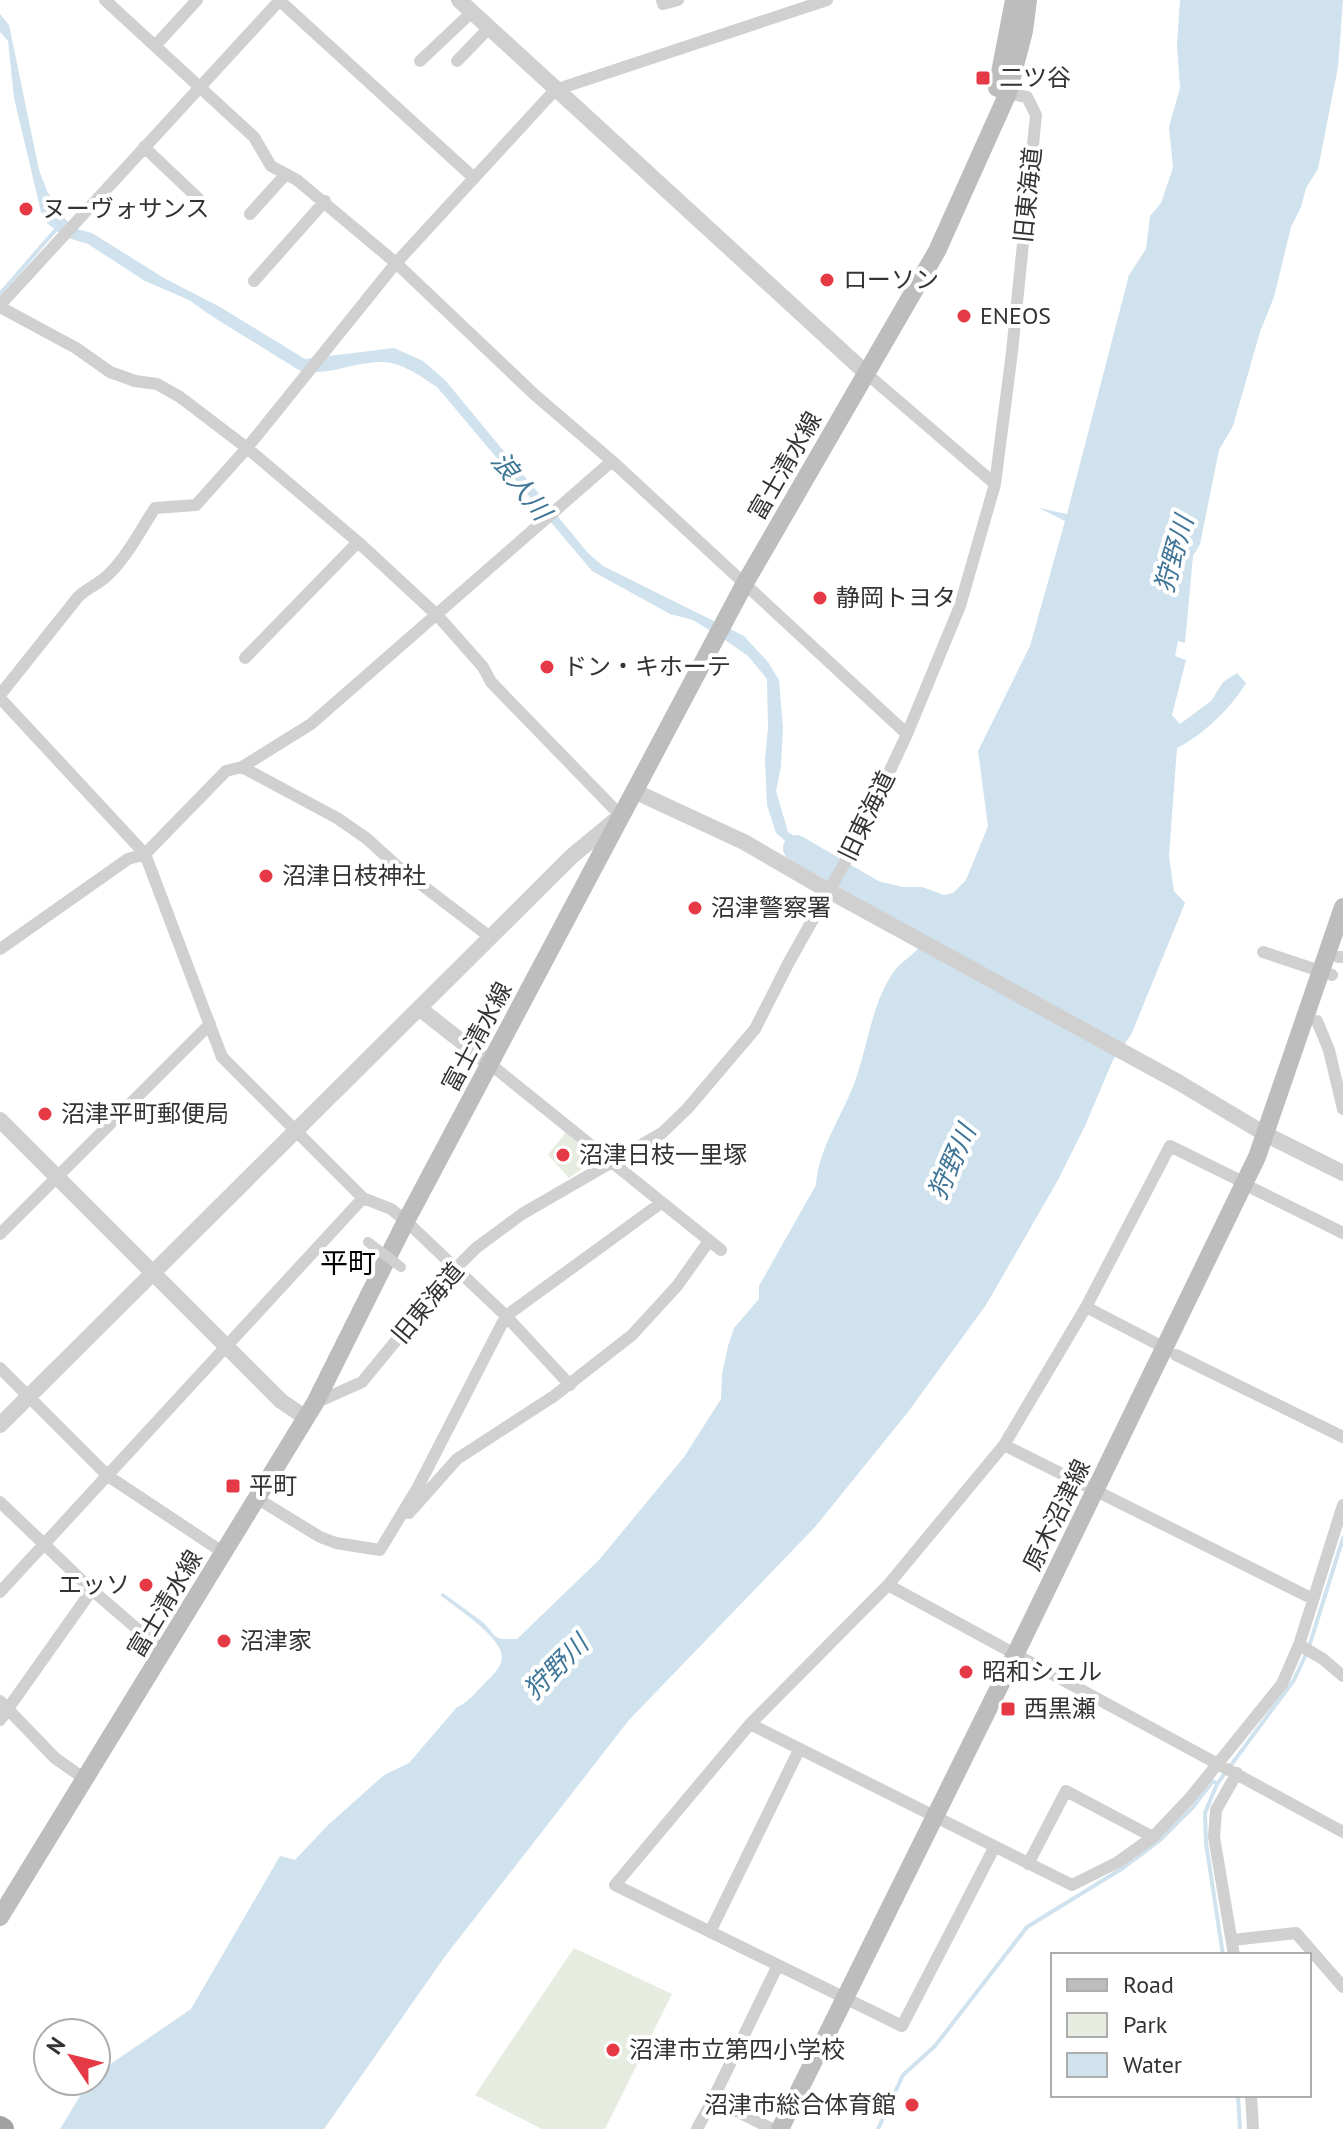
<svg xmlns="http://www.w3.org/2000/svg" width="1343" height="2129" font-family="'PT Sans','Noto Sans JP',sans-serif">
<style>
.park{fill:#e6ecdf}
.water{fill:#cfe2ee}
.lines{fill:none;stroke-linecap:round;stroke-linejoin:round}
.stream{stroke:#cfe2ee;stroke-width:4}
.river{stroke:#cfe2ee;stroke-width:26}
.minor{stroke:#d0d0d0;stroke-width:12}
.tertiary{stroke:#d0d0d0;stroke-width:16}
.secondary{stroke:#bdbdbd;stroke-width:18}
.trunk{stroke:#a2a2a2;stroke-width:22}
.pedestrian-bridge{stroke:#d0d0d0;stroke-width:10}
.tertiary-bridge{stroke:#d0d0d0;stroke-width:16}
.poi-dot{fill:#e63946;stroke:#fff;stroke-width:3}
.labels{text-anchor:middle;stroke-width:8;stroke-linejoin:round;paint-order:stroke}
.poi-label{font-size:24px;fill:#333;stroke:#fff;text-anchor:start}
.street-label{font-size:24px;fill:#333;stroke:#fff}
.water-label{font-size:26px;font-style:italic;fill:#3f7597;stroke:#fff}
.quarter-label{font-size:28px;fill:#000;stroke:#fff}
</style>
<rect width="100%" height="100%" fill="#fff"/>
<path class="park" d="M 566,1132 L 593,1154 L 593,1161 L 569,1178 L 548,1155 Z
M 574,1948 L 672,1994 L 605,2129 L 542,2129 L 475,2095 Z"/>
<path class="water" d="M 1180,0 L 1343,0 L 1338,67 L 1318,169 L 1306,188 L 1301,207 L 1291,227 L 1274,297 L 1260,332 L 1233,426 L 1219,450 L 1200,544 L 1193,556 L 1185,643 L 1178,641 L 1175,656 L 1186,660 L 1172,715 L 1180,724 L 1211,701 L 1223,682 L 1237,673 L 1246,683 C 1231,708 1203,735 1177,748 L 1169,856 L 1174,891 L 1185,903 L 1131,1035 L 1113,1060 L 1085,1126 L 1058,1180 L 986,1305 L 908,1412 L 815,1527 L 629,1720 L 446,1955 L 324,2129 L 60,2129 L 89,2081 L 96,2081 L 96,2074 L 191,2009 L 280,1856 L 295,1860 L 327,1826 L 384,1775 L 409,1763 L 457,1707 C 469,1702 476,1692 485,1683 C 492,1676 502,1667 502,1657 C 501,1636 456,1608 440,1595 L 443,1593 L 484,1623 L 495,1636 L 501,1639 L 517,1639 L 599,1560 L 684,1457 L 721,1399 L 722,1374 L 728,1346 L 734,1328 L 759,1299 L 759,1286 L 816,1185 C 818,1149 843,1115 855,1081 C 868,1046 872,1001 895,970 C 905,957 924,952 923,932 C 922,920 904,907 896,899 L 890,899 L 876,890 L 877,881 L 903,887 L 922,887 L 944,895 L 953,893 L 966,880 L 988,826 L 978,751 L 1030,646 L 1065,521 L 1039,508 L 1067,514 L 1129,275 L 1146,249 L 1150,216 L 1161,203 L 1173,168 L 1169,127 L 1180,88 L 1177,45 Z
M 0,14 L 9,25 L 39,170 L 47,191 L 65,219 L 77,229 L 92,233 L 164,278 L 220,307 L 305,359 L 394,348 L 423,361 L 445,380 L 588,553 L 603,566 L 744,636 L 768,662 L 779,680 L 783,728 L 781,766 L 776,791 L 788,832 L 827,857 L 824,866 L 791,846 L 776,833 L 767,805 L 765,759 L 768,727 L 767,679 L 748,656 L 725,640 L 693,620 L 670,614 L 592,571 L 437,387 C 419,375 400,361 379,362 C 352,363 329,375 302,372 L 213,317 L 189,300 L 145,281 L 88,244 L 65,237 L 48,224 L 41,212 L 14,98 L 8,41 L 0,32 Z"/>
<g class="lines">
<path class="stream" d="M 0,294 L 59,226
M 1217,1784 L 1205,1813 L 1206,1843 L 1223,1955
M 1238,2095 L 1240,2129
M 878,2129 L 903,2075 L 935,2046 L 1027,1927 L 1123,1868 L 1159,1841 L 1193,1807 L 1213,1781 L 1217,1784 L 1294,1680 L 1308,1650 L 1343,1538"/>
<path class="river" d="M 796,848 L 942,933"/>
<path class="minor" d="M 105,0 L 254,137 L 271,166 L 297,180 L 396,263 L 535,395 L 612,461 L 907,734
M 279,0 L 474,178
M 662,0 L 663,4 L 678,0
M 155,46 L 197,0
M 420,61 L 472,12
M 457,61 L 489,28
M 144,147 L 201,201
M 250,214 L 286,174
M 254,281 L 325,201
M 0,305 L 280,0
M 0,307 L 76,348 L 110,372 L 135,381 L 157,384 L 180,397 L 247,448 L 358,542 L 438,616 L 483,667 L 491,682 L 621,816
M 867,374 L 995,484
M 245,658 L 358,542
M 0,695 L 78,597 C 87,588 99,584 108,575 C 127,557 141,529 155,508 L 196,505 L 247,448 L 396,263 L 555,90 L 827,0
M 0,698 L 145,854 L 222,1057 L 363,1198 L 391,1209 L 406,1221 L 506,1316 L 570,1385
M 242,767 L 337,818 L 366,838 L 397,866 L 490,937
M 0,949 L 128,859 L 145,854 L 226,771 L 242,767 L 311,724 L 612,461
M 1263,952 L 1332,975
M 1338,957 L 1343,957
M 1317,1021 L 1329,1050 L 1343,1109
M 490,1064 L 721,1250
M 1254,1189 L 1343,1233
M 0,1234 L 210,1024
M 1086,1307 L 1165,1348
M 1176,1355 L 1343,1437
M 0,1368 L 108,1476 L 224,1553
M 315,1403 L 362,1382 L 456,1268 L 476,1248 L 522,1214 L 662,1133 L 687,1109 L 755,1029 L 789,962 L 858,839 L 907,734 L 960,606 L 995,484 L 1012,352 L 1036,115 L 1027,97 L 1002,92
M 1004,1445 L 1313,1599
M 258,1499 L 320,1537 L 336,1543 L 380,1550 L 418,1487 L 506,1316 L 661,1203
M 0,1502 L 92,1590 L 164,1652
M 409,1513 L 457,1459 L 554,1396 L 632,1335 L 677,1286 L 709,1241
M 888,1585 L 1343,1832
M 0,1592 L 363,1198
M 1299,1645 L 1323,1659 L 1343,1676
M 0,1701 L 55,1758 L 86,1780
M 0,1720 L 92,1590
M 750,1724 L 1072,1885 L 1118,1862 L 1153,1837 L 1190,1798 L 1282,1684 L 1299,1645 L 1343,1505
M 994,1848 L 902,2026 L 615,1885 L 750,1724 L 888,1585 L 1004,1445 L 1086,1307 L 1170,1146 L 1245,1183
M 1028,1864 L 1066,1791 L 1153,1837
M 710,1932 L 799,1750
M 1232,1940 L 1296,1933 L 1343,1987
M 1234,1955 L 1214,1837 L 1216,1810 L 1237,1773
M 1251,2095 L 1253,2129
M 697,2129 L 713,2099
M 772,2129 L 713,2099 L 778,1965"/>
<path class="tertiary" d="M 459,0 L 867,374
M 634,791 L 744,842 L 820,886
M 419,1008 L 490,1064
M 1178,1082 L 1265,1134 L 1343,1173
M 0,1120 L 281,1401 L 306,1418
M 0,1425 L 572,856 L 618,818"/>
<path class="secondary" d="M 997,88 L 1014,0
M 0,1917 L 315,1403 L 406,1221 L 745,583 L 937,251 L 1008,93 L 1024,31 L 1028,0
M 780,2129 L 1016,1653 L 1257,1157 L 1343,907"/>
<path class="trunk" d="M 0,2127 L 3,2129"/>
<path class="pedestrian-bridge" d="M 368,1242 L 401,1267"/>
<path class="tertiary-bridge" d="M 820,886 L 1178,1082"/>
</g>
<g class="poi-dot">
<rect x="975" y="70" width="16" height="16" rx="4"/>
<circle cx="26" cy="209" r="8"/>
<circle cx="827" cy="280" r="8"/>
<circle cx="964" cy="316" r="8"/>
<circle cx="820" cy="598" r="8"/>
<circle cx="547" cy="667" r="8"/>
<circle cx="266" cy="876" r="8"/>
<circle cx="695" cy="908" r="8"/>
<circle cx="45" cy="1114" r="8"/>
<circle cx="563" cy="1155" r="8"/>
<rect x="225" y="1478" width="16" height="16" rx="4"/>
<circle cx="146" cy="1585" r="8"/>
<circle cx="224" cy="1641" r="8"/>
<circle cx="966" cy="1672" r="8"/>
<rect x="1000" y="1701" width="16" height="16" rx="4"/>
<circle cx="613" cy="2050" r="8"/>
<circle cx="912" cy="2105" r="8"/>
</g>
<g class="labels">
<g class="poi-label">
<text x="999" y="86">二ツ谷</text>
<text x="42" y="217">ヌーヴォサンス</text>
<text x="843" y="288">ローソン</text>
<text x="980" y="324">ENEOS</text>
<text x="836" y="606">静岡トヨタ</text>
<text x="563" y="675">ドン・キホーテ</text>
<text x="282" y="884">沼津日枝神社</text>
<text x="711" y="916">沼津警察署</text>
<text x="61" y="1122">沼津平町郵便局</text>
<text x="579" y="1163">沼津日枝一里塚</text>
<text x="249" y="1494">平町</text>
<text x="130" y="1593" text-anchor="end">エッソ</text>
<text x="240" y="1649">沼津家</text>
<text x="982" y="1680">昭和シェル</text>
<text x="1024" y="1717">西黒瀬</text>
<text x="629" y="2058">沼津市立第四小学校</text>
<text x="896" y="2113" text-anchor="end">沼津市総合体育館</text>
</g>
<g class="street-label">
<text transform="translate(1028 195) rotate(-84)" y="8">旧東海道</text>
<text transform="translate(785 466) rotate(-60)" y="8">富士清水線</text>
<text transform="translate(867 816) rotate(-64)" y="8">旧東海道</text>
<text transform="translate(477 1037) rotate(-62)" y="8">富士清水線</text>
<text transform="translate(428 1303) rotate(-50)" y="8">旧東海道</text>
<text transform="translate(1057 1515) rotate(-64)" y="8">原木沼津線</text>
<text transform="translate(165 1604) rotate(-59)" y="8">富士清水線</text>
</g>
<g class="water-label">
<text transform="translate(521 486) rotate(52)" y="9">浪人川</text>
<text transform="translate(1174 554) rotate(-74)" y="9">狩野川</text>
<text transform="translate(952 1162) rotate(-66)" y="9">狩野川</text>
<text transform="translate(556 1667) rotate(-45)" y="9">狩野川</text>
</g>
<g class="quarter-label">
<text x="348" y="1273">平町</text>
</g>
</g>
<rect x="1051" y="1953" width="260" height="144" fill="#ffffff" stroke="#adadad" stroke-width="2"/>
<rect x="1067" y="1979" width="40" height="12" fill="#bdbdbd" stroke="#adadad" stroke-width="2"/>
<text x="1123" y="1993" font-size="24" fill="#333333">Road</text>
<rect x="1067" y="2013" width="40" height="24" fill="#e6ecdf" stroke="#adadad" stroke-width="2"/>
<text x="1123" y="2033" font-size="24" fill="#333333">Park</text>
<rect x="1067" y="2053" width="40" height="24" fill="#cfe2ee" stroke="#adadad" stroke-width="2"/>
<text x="1123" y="2073" font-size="24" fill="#333333">Water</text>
<g transform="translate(72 2057) rotate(305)"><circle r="38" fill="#ffffff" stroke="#adadad" stroke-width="2"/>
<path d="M0-6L14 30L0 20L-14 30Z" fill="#e63946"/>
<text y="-12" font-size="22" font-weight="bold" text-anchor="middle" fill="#333333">N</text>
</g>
</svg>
